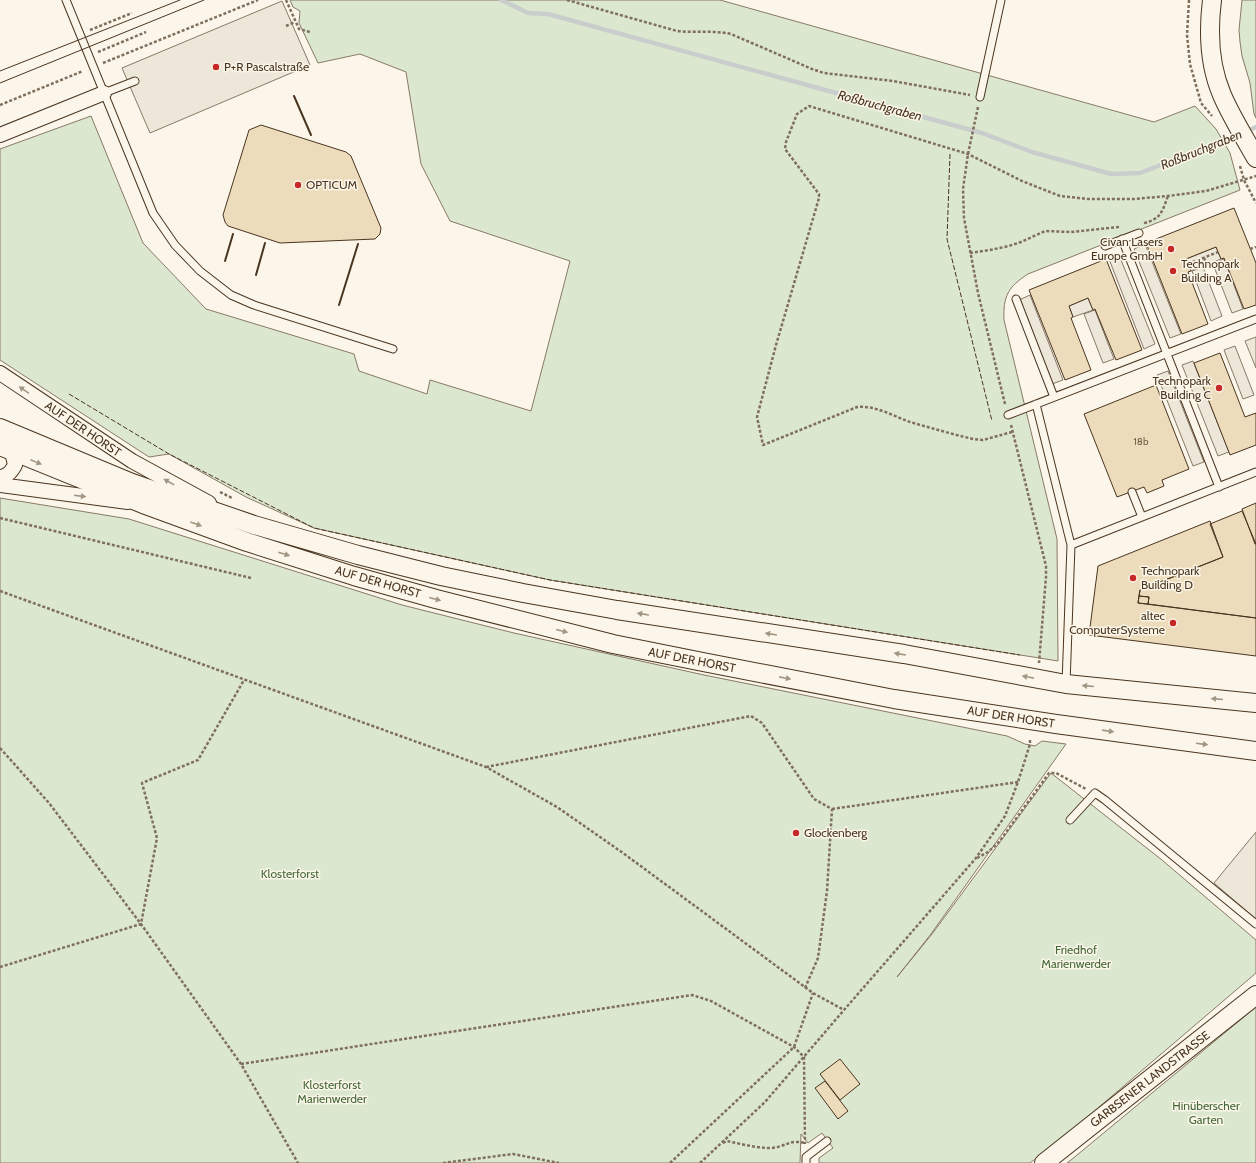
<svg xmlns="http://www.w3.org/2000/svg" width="1256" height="1163" font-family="Cabin,sans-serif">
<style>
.green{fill:#dce7d0;stroke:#887966}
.parking{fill:#ede7d9;stroke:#887966}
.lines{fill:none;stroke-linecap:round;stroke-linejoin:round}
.stream{stroke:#c9cecd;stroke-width:4.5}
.building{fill:#ecdcbc;stroke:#4a3520}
.service-casing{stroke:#4a3520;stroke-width:9}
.minor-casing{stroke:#4a3520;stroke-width:16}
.tertiary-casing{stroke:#4a3520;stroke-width:20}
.path{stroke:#7f6f5c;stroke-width:2.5;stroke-dasharray:3 2;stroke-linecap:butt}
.service{stroke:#fbf6e9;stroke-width:7}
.minor{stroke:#fbf6e9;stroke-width:14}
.tertiary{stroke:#fbf6e9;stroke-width:18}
.tram{stroke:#4a3520;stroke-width:1}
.fence{stroke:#4a3520;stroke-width:1;stroke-dasharray:5 2;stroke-linecap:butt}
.wall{stroke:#4a3520;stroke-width:2}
.oneway{fill:#a29684}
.poi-dot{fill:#c62828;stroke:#fbf6e9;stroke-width:1.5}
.labels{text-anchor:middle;stroke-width:3;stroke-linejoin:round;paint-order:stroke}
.number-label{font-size:10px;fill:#725f47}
.poi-label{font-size:12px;fill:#4a3520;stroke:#fbf6e9;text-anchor:start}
.street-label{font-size:12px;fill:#4a3520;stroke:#fbf6e9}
.park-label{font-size:12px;fill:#436837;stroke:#fbf6e9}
.water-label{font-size:13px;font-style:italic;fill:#4a3520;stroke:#fbf6e9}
</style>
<rect width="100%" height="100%" fill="#fbf6e9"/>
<path class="green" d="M 290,0 L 720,0 L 1154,122 L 1195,106 L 1216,129 L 1230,153 L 1240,190 L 1028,274 C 1008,287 1003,296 1004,320 L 1057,539 L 1058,661 L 550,580 L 314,528 L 246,497 L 169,454 L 149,457 L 0,360 L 0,149 L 91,116 L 143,243 L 206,309 L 354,354 L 359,371 L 427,394 L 430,380 L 531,411 L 570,261 L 450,221 L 421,164 L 406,72 L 360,54 L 318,63 L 299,23 L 300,11 L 293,7 Z
M 1242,0 L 1256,0 L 1256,118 L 1254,114 L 1250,83 L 1242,56 L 1240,42 L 1239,30 Z
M 0,498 L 129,519 L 402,605 L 514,633 L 704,675 L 1007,736 L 1025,744 L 1035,746 L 1042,741 L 1066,744 L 931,934 L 897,977 L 932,934 L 1051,773 L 1162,860 L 1256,940 L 1256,973 L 1063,1138 L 1030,1163 L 819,1163 L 819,1158 L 833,1148 L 822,1133 L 808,1143 L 801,1134 L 800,1163 L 0,1163 Z
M 1256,1007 L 1256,1163 L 1067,1163 L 1071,1160 Z"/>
<path class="parking" d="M 282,1 L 310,65 L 150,133 L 122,68 Z
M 1145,244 L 1181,334 L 1170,338 L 1134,249 Z
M 1216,247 L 1221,259 L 1191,271 L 1186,259 Z
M 1119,255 L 1155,344 L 1144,349 L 1109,259 Z
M 1224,259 L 1243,309 L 1232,313 L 1213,264 Z
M 1203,267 L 1222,316 L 1211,321 L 1192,271 Z
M 1030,295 L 1063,380 L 1052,384 L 1019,300 Z
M 1088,298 L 1093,310 L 1073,317 L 1069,306 Z
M 1095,310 L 1114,359 L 1103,363 L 1084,314 Z
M 1256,337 L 1256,368 L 1245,341 Z
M 1235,346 L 1254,395 L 1243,399 L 1224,350 Z
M 1193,361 L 1229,452 L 1218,456 L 1182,365 Z
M 1168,371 L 1204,462 L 1193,466 L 1157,375 Z
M 1256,832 L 1256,919 L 1214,883 Z"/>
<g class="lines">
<path class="stream" d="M 501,0 L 528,13 L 548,14 L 982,133 L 1032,152 L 1111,174 L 1140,173 L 1238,135
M 1245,132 L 1256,127"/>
</g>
<path class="building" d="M 261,125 L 346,152 L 351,156 L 381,228 L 380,234 L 375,239 L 280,243 L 228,226 L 225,222 L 223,215 L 249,130 Z
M 1234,208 L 1256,263 L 1256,305 L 1244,309 L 1224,258 L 1221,259 L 1216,247 L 1186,259 L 1191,271 L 1188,272 L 1208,324 L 1182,334 L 1146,243 Z
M 1106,259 L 1142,350 L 1116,360 L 1095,309 L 1093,310 L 1088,298 L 1069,306 L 1073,317 L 1071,318 L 1091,370 L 1065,380 L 1029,290 Z
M 1220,353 L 1245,417 L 1256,413 L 1256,445 L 1230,455 L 1194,363 Z
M 1156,385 L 1189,469 L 1162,480 L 1164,486 L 1147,493 L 1144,487 L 1117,497 L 1084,414 Z
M 1256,503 L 1256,544 L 1255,544 L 1242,509 Z
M 1242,511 L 1256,544 L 1256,618 L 1148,604 L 1149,597 L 1139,596 L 1140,590 L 1223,557 L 1210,524 Z
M 1210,521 L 1223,557 L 1140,590 L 1138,603 L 1256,618 L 1256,656 L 1089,635 L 1098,566 Z
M 1139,596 L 1149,597 L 1148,604 L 1138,603 Z
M 840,1059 L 860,1084 L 840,1100 L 820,1074 Z
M 825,1081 L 848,1111 L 838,1119 L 815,1088 Z"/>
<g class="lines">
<defs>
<path id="service" d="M 66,0 L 153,213 L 175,245 L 200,271 L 231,295 L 254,305 L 393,349
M 104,93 L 135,81
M 980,97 L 1001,0
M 1122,239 L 1219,487
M 1105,246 L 1139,233
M 1016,299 L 1054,397
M 1036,404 L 1071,545 L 1066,684
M 1008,415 L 1256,319
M 1132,492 L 1142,517
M 1071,545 L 1256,472
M 1070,820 L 1095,793 L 1105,800 L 1256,924
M 806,1163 L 806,1157 L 827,1141"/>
<path id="minor" d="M 0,135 L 104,93
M 0,373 L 132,461 L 209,503
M 0,477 C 8,476 11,472 15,465 L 12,452
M 0,485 L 128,502"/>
<path id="tertiary" d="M 1212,0 C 1208,32 1209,65 1222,95 C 1231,116 1244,137 1256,158
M 0,428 L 132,483 L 254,525 L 358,555 L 441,576 L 523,593 L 617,610 L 904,654 L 1066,684 L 1256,703
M 0,446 L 143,504 L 247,542 L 354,576 L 436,599 L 613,644 L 708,663 L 894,699 L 1056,724 L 1256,751
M 1044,1163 L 1256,995"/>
</defs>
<use href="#service" class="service-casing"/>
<use href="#minor" class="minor-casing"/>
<use href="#tertiary" class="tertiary-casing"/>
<path class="path" d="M 286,0 L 299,29 L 310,32
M 567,0 L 677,31 C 695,33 713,30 731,34 L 812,69 L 824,73 L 893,81 L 970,95
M 1189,0 L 1187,35 L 1190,64 L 1201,103 L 1212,116
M 286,26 L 295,22
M 90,30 L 132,13
M 98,52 L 146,32
M 103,63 L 258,0
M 0,105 L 83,71
M 978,107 L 968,154 L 963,189 L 964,218 L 978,293 L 1005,404
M 1240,166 L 1244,180 L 1256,203
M 1144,223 C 1161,219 1162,212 1168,196
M 1250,249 L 1256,247
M 970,253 L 990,250 L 1009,246 L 1021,242 L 1045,231 L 1071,232 L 1119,227
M 1204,258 L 1207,265
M 1188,264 L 1218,252
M 1011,425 L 1046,566 L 1046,577 L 1039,663
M 1012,432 L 983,440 L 973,439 C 952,434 931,428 910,422 C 893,416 875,405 857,407 L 763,445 L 757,417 L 776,345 L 819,198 L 819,194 L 785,149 L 786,142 L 797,114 L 809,106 L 968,154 L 1022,181 L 1060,196 L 1088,199 L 1134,199 L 1168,196 L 1206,191 L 1256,176
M 220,492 L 232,498
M 0,518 L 251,578
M 0,591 L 486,767 L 557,807 L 623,853 L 813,993 L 844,1010
M 0,748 L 49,803 L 141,924 L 241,1064 L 298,1163
M 486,767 L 751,716 L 762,723 L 814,799 L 832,809 L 827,891 L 818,958 L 805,988
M 832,809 L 1018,782
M 977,858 L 988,852 L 999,842 L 1049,773 L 1056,773 L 1086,789
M 0,967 L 141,924 L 157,838 L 142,783 L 198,760 L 244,680
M 241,1064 L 692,995 L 711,1001 L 794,1047 L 804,1057 L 805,1144
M 723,1143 L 727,1141 C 741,1144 756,1148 771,1148 C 786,1147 789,1139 805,1143
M 443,1163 L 513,1154 L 559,1163
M 670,1163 L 794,1047 L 813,993
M 700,1163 L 765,1102 L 844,1010 L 976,858 L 1005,816 L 1018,782 L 1030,744 L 1030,739"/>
<use href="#service" class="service"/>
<use href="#minor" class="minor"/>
<use href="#tertiary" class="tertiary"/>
<path class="tram" d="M 0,71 L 180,0
M 0,83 L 204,0"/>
<path class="fence" d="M 950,154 L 947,239 L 992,421
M 69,394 L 169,454 L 314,528 L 550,580 L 1020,655"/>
<path class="wall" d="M 294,96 L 311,135
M 225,261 L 233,234
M 256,275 L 265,243
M 339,305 L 358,244"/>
</g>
<defs><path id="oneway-solid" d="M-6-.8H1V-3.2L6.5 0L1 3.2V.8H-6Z"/></defs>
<g class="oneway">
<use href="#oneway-solid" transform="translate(24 390) rotate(-146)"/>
<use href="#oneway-solid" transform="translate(36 462) rotate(22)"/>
<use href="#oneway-solid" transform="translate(169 482) rotate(-151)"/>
<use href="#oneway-solid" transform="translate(80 496) rotate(7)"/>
<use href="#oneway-solid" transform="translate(196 524) rotate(20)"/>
<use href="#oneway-solid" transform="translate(284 554) rotate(18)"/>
<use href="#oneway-solid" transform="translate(435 599) rotate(15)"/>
<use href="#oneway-solid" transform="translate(643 614) rotate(-171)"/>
<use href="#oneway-solid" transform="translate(562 631) rotate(14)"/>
<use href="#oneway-solid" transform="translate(771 634) rotate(-171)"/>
<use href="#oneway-solid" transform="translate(900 654) rotate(-171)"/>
<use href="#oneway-solid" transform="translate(1028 677) rotate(-169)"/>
<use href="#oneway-solid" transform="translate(785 678) rotate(11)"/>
<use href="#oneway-solid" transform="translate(1088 686) rotate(-175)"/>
<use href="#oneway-solid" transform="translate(1217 699) rotate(-175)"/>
<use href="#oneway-solid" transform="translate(1108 731) rotate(8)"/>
<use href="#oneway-solid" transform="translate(1202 744) rotate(7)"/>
</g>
<g class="poi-dot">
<circle cx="216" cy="67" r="4"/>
<circle cx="298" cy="185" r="4"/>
<circle cx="1171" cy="249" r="4"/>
<circle cx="1173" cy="271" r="4"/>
<circle cx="1219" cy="388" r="4"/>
<circle cx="1133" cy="578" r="4"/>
<circle cx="1173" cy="623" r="4"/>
<circle cx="796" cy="833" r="4"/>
</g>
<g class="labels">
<g class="number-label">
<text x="1141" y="445">18b</text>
</g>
<g class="poi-label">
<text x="224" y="71">P+R Pascalstraße</text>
<text x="306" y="189">OPTICUM</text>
<text x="1163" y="246" text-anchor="end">Civan Lasers<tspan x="1163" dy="14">Europe GmbH</tspan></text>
<text x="1181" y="268">Technopark<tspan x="1181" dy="14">Building A</tspan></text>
<text x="1211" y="385" text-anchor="end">Technopark<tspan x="1211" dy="14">Building C</tspan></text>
<text x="1141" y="575">Technopark<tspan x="1141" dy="14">Building D</tspan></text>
<text x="1165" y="620" text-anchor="end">altec<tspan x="1165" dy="14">ComputerSysteme</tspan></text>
<text x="804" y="837">Glockenberg</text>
</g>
<g class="street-label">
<text transform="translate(83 429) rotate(34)" y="4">AUF DER HORST</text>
<text transform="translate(378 582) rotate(16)" y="4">AUF DER HORST</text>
<text transform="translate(692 660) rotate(11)" y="4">AUF DER HORST</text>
<text transform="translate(1011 717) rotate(9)" y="4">AUF DER HORST</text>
<text transform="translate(1150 1079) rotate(-38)" y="4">GARBSENER LANDSTRASSE</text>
</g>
<g class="park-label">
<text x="290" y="878">Klosterforst</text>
<text x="1076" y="954">Friedhof<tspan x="1076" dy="14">Marienwerder</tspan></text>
<text x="332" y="1089">Klosterforst<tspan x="332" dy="14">Marienwerder</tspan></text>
<text x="1206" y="1110">Hinüberscher<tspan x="1206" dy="14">Garten</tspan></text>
</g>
<g class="water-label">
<text transform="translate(880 105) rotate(15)" y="5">Roßbruchgraben</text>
<text transform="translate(1201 149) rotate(-22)" y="5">Roßbruchgraben</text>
</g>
</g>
</svg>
